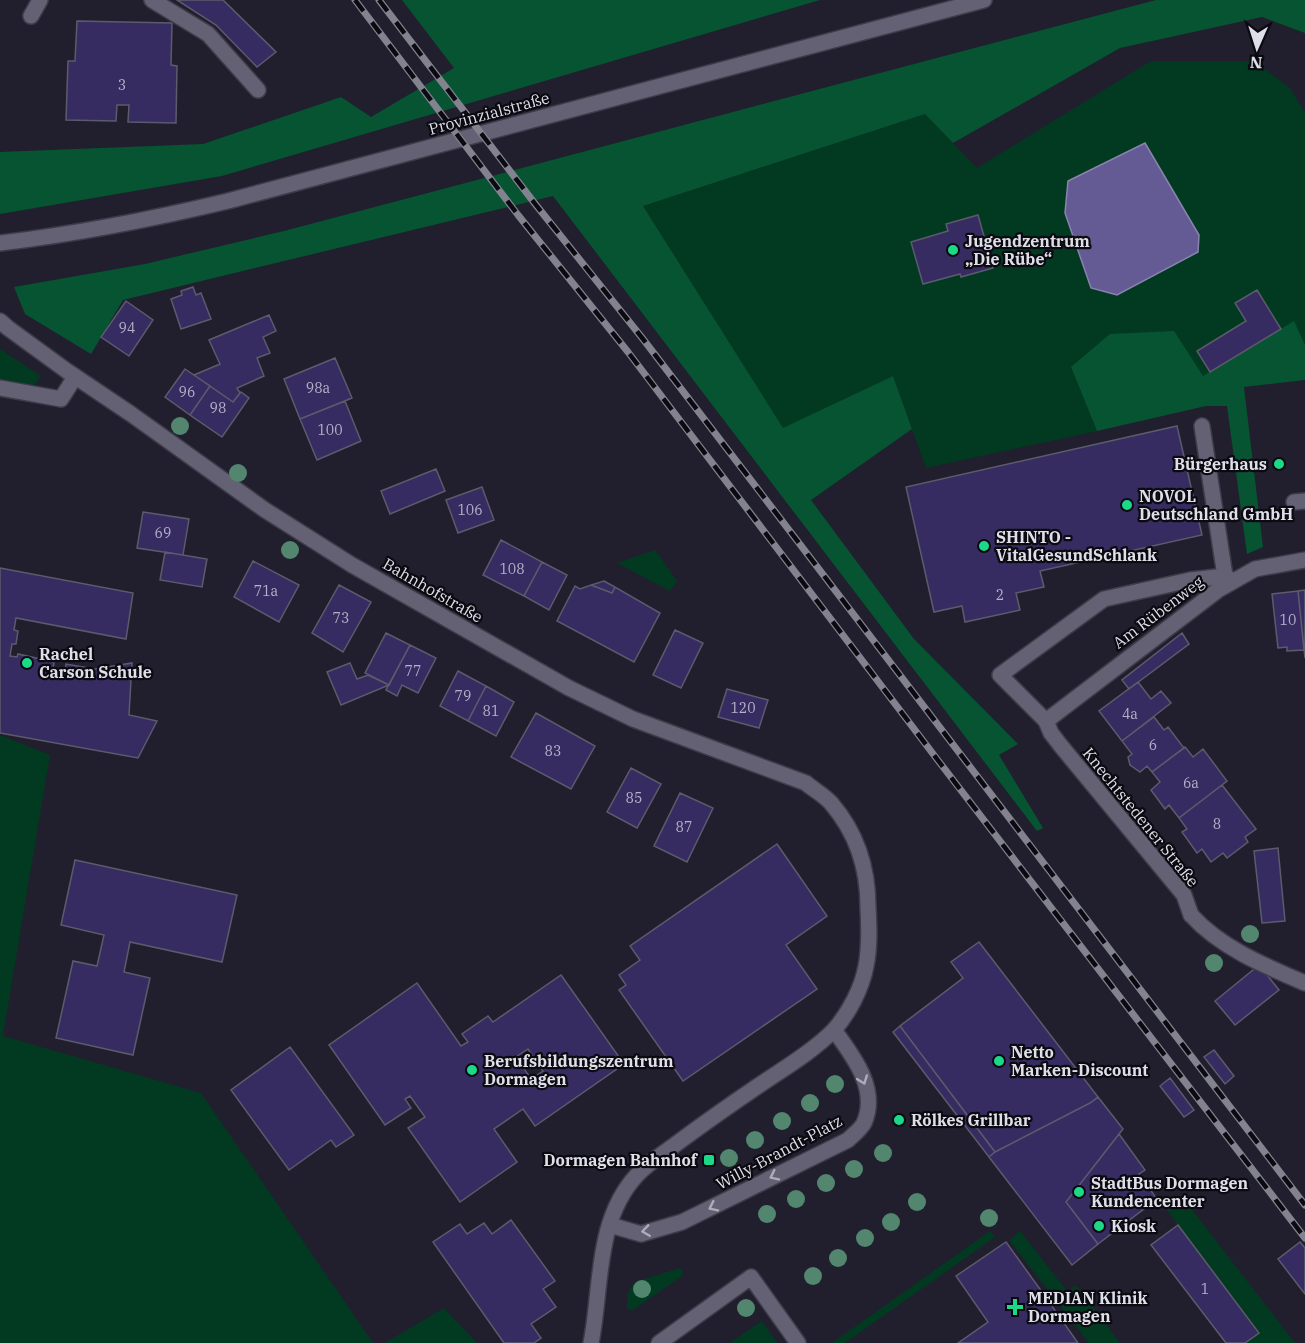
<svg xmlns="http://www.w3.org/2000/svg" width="1305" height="1343" font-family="'IBM Plex Serif',serif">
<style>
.green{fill:#023a21}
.forest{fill:#065432}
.water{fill:#645b95;stroke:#8983ae;stroke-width:1.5}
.building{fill:#372c61;stroke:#5c5b6c;stroke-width:1.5;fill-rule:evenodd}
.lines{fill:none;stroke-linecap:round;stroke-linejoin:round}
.service-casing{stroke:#3e3c49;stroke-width:18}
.minor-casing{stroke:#3e3c49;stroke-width:18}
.secondary-casing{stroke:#3e3c49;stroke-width:18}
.service{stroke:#636173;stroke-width:15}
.minor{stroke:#636173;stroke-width:15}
.secondary{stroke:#636173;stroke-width:15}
.rail-casing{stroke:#83828f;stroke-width:7}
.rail{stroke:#0b0a11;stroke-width:4.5;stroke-dasharray:14;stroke-linecap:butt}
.tree{fill:#52866e}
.oneway{stroke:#adadba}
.poi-dot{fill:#1bd988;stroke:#0b0a11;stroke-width:2}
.labels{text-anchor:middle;stroke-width:4.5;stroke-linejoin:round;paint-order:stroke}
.number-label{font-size:14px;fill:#b5b2c7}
.street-label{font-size:16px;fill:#dfdfe9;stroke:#0b0a11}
.poi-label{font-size:16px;font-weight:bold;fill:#dfdfe9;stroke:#0b0a11;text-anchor:start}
</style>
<rect width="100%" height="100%" fill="#211f2e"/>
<path class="green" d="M 1151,61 L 1254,61 L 1290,88 L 1305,113 L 1305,345 L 1294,322 L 1203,377 L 1071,367 L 1097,431 L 926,468 L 893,376 L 783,429 L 643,206 L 925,114 L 977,168 Z
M 0,349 L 41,376 L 33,387 L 0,380 Z
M 655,550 L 677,581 L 670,591 L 617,563 Z
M 0,735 L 50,755 L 3,1036 L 201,1093 L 373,1343 L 0,1343 Z
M 1183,1198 L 1295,1343 L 1248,1343 L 1247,1342 L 1259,1332 L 1167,1210 Z
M 990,1231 L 995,1237 L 845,1343 L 832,1343 Z
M 1020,1231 L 1067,1291 L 1076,1285 L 1120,1343 L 1089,1343 L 1009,1240 Z
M 680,1268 L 683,1271 L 682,1276 L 633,1310 L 627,1309 C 627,1298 627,1289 635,1282 Z
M 444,1308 L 477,1343 L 385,1343 Z
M 762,1321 L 777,1343 L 730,1343 Z"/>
<path class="forest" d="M 402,0 L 820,0 L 222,176 L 0,214 L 0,152 L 203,144 L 341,97 L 371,117 L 454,68 Z
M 1156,0 L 1305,0 L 1305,33 L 1262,17 L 1120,48 L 953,143 L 925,114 L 643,206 L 783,428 L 893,376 L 912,429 L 811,500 L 914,639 L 1018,744 L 999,755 L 1043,828 L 1037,831 L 553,196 L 123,300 L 91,354 L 25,314 L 14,287 L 145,264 L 284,231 Z
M 1294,321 L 1305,345 L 1305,380 L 1244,387 L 1263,547 L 1247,554 L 1227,406 L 1206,406 L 1097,431 L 1071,367 L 1110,334 L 1174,331 L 1203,376 Z"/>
<path class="water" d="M 1145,143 L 1199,235 L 1198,252 L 1117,295 L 1091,288 L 1065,213 L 1068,181 Z"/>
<path class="building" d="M 177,0 L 223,0 L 276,52 L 257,67 L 216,25 Z
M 77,21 L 172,23 L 171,65 L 177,66 L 176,123 L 128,122 L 129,105 L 117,105 L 116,121 L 66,120 L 68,61 L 75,61 Z
M 978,215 L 993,268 L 961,277 L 960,274 L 923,284 L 911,242 L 948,231 L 946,224 Z
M 193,287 L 196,295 L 201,293 L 211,319 L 181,329 L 171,299 L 182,295 L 181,291 Z
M 1257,290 L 1281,329 L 1210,372 L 1197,351 L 1246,321 L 1235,303 Z
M 126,301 L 153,320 L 129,356 L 101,337 Z
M 269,315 L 276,331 L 263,337 L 270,353 L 257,358 L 264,376 L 237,388 L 240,393 L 233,402 L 194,375 L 220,364 L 209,340 Z
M 335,358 L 352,398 L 300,419 L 284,379 Z
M 185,369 L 210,386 L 190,415 L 165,397 Z
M 210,386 L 233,402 L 241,392 L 249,398 L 222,437 L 190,415 Z
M 345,401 L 361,441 L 317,460 L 300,419 Z
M 1177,426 L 1202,535 L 1040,571 L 1044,587 L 1016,593 L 1020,610 L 965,622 L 962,606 L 934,612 L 906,487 Z
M 436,469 L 445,491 L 390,514 L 381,491 Z
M 482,487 L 494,520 L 458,533 L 446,500 Z
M 143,512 L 189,519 L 183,555 L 137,548 Z
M 501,540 L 542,562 L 524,596 L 483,575 Z
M 165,552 L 207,559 L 202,587 L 160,580 Z
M 253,561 L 299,585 L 279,622 L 234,597 Z
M 542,562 L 567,575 L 549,610 L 524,596 Z
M 0,568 L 133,593 L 126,639 L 16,618 L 14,630 L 18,631 L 16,644 L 12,644 L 10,656 L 17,657 L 18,654 L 54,662 L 53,671 L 64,674 L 66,664 L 95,669 L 132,663 L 129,715 L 157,721 L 138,758 L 0,733 Z
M 604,581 L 615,587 L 612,593 L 591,585 Z
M 339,585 L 371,602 L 343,652 L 312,633 Z
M 591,585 L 612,593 L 615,587 L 660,613 L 634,662 L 557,621 L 575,586 L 580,589 Z
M 1305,590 L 1305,658 L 1298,591 Z
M 1298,591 L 1304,650 L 1287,651 L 1287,647 L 1278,648 L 1272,594 Z
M 675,630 L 703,643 L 681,688 L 653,675 Z
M 386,633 L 410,645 L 389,685 L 365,673 Z
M 1182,633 L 1189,644 L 1129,689 L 1122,680 Z
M 410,645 L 436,658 L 418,693 L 402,685 L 397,696 L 386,690 Z
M 350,663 L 357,679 L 368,675 L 389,685 L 341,705 L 327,672 Z
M 458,671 L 486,686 L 468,721 L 440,706 Z
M 1138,682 L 1151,699 L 1161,691 L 1171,703 L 1122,741 L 1099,711 Z
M 486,686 L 514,702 L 496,736 L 468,721 Z
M 727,689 L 768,700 L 759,728 L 718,717 Z
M 536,713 L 595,746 L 571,789 L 511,757 Z
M 1154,717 L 1164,730 L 1168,727 L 1184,748 L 1152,772 L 1147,766 L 1140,772 L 1130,765 L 1128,757 L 1132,754 L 1122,741 Z
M 1185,747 L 1193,757 L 1203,749 L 1227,781 L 1179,818 L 1169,805 L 1165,809 L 1151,790 L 1160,782 L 1152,772 Z
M 631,768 L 661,784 L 637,828 L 607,812 Z
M 1222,785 L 1256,829 L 1245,837 L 1248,842 L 1227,858 L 1223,853 L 1211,862 L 1202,849 L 1197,853 L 1182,832 L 1187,829 L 1179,818 Z
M 680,793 L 713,808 L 687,862 L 654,846 Z
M 777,844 L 827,916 L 786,945 L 817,989 L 683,1081 L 619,990 L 626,985 L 619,975 L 640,960 L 630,946 Z
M 1278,848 L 1285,921 L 1262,923 L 1254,851 Z
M 75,860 L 237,895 L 222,962 L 130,942 L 124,972 L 150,978 L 133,1055 L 56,1038 L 73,961 L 97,966 L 104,935 L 61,925 Z
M 979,942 L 1098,1097 L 1090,1103 L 995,1152 L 900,1026 L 963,978 L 951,962 Z
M 1259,965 L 1279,990 L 1235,1025 L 1215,1001 Z
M 561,975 L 624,1064 L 535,1126 L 523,1109 L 494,1129 L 517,1162 L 460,1202 L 408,1128 L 425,1117 L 410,1096 L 405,1099 L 411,1108 L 385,1125 L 329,1045 L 417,983 L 461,1046 L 468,1042 L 462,1034 L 488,1016 L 493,1022 ZM 528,1049 L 543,1071 L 531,1079 L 516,1057 Z
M 900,1026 L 995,1152 L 989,1157 L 893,1032 Z
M 290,1047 L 354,1135 L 336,1147 L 331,1140 L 289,1170 L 231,1090 Z
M 1214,1050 L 1234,1076 L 1225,1084 L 1204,1057 Z
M 1170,1078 L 1194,1110 L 1184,1117 L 1160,1086 Z
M 1098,1097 L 1123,1129 L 1066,1202 L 1098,1244 L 1072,1265 L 989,1157 L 995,1152 L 1090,1103 Z
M 1119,1134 L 1145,1170 L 1139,1174 L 1157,1199 L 1098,1244 L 1066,1202 Z
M 511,1220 L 555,1281 L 543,1289 L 556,1307 L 531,1324 L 541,1338 L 534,1343 L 504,1343 L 433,1242 L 460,1224 L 467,1234 L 484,1223 L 492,1234 Z
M 1178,1225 L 1259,1333 L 1245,1343 L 1226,1343 L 1151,1245 Z
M 1006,1242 L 1042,1292 L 1078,1343 L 958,1343 L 988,1322 L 956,1276 Z
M 1300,1242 L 1305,1248 L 1305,1294 L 1278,1259 Z"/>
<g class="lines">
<defs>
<path id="service" d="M 152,0 L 208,34 L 258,90
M 31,16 L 40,0
M 0,388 L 61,399 L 75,377
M 1202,426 L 1225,576
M 1294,502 L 1305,501
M 1046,721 L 1000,675 L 1104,599 L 1190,580 L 1225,576 L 1233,581
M 1191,915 C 1221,948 1265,966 1305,983
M 610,1225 L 641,1234 L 682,1222 L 848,1140 C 853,1135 861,1129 864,1123 C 879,1089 853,1056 834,1030"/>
<path id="minor" d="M 0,321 L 8,328 L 67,371 L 131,414 L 265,510 L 352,565 L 569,688 L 633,719 L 806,783 C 814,790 824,795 831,803 C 856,832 868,868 868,907 C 869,926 870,947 866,966 C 862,988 849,1013 834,1030 C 812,1052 783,1069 758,1086 C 730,1105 703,1124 676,1144 C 663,1154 648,1163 637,1175 C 595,1220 602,1288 591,1343
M 1191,915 L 1184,895 L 1061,746 L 1051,733 L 1046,721 L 1218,590 L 1255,569 L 1305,560
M 659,1343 L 751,1277 L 798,1343"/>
<path id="secondary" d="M 0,243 C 77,234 153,219 228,201 L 984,0"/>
</defs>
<use href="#service" class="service-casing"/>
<use href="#minor" class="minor-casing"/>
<use href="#secondary" class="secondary-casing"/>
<use href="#service" class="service"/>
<use href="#minor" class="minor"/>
<use href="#secondary" class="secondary"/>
<defs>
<path id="rail" d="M 355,0 L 518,215 L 628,352 L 940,763 L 1305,1238
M 379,0 L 536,205 L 643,339 L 1305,1205"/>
</defs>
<use href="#rail" class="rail-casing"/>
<use href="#rail" class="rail"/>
</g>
<g class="tree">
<circle cx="180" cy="426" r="9"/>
<circle cx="238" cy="473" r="9"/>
<circle cx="290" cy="550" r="9"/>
<circle cx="1250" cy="934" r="9"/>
<circle cx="1214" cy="963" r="9"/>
<circle cx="835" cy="1084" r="9"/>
<circle cx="810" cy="1103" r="9"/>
<circle cx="782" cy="1121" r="9"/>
<circle cx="755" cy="1140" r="9"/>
<circle cx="883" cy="1153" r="9"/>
<circle cx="729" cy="1158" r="9"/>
<circle cx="854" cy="1169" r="9"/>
<circle cx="826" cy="1183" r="9"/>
<circle cx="796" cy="1199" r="9"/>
<circle cx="917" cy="1202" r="9"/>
<circle cx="767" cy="1214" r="9"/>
<circle cx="989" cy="1218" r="9"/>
<circle cx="891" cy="1222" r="9"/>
<circle cx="865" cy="1238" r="9"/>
<circle cx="838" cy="1258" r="9"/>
<circle cx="813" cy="1276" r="9"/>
<circle cx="642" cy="1289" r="9"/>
<circle cx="746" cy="1308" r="9"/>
</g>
<defs><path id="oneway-chevron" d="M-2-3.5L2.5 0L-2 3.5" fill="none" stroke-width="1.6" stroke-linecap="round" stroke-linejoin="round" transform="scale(1.5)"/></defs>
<g class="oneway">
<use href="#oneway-chevron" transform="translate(863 1080) rotate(70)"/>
<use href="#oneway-chevron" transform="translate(774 1176) rotate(154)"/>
<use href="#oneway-chevron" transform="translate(713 1207) rotate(154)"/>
<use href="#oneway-chevron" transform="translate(646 1231) rotate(172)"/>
</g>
<g class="poi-dot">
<circle cx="953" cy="250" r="6"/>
<circle cx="1279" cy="464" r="6"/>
<circle cx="1127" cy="505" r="6"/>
<circle cx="984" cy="546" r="6"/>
<circle cx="27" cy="663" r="6"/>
<circle cx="999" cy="1061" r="6"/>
<circle cx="472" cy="1070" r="6"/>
<circle cx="899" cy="1120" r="6"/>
<rect x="703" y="1154" width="12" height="12" rx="3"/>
<circle cx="1079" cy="1192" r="6"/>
<circle cx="1099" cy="1226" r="6"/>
<path d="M1012 1298h6v6h6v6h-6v6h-6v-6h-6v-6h6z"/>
</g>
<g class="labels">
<g class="number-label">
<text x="122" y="90">3</text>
<text x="127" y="333">94</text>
<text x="318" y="393">98a</text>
<text x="187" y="397">96</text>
<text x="218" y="413">98</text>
<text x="330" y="435">100</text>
<text x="470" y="515">106</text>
<text x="163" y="538">69</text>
<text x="512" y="574">108</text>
<text x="266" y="596">71a</text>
<text x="1000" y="600">2</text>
<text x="341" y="623">73</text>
<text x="1288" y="625">10</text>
<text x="413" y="676">77</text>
<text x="463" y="701">79</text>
<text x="743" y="713">120</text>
<text x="491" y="716">81</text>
<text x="1130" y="719">4a</text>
<text x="1153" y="750">6</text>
<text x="553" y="756">83</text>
<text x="1191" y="788">6a</text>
<text x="634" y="803">85</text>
<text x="1217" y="829">8</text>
<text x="684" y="832">87</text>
<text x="1205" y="1294">1</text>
</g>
<g class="street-label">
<text transform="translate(489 113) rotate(-15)" y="6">Provinzialstraße</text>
<text transform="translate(433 590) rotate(30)" y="6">Bahnhofstraße</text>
<text transform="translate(1158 612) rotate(-37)" y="6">Am Rübenweg</text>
<text transform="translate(1141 817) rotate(51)" y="6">Knechtstedener Straße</text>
<text transform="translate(779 1152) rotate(-28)" y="6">Willy-Brandt-Platz</text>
</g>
<g class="poi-label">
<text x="965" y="247">Jugendzentrum<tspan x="965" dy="18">„Die Rübe“</tspan></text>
<text x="1267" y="470" text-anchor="end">Bürgerhaus</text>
<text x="1139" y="502">NOVOL<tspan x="1139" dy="18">Deutschland GmbH</tspan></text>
<text x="996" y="543">SHINTO -<tspan x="996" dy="18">VitalGesundSchlank</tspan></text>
<text x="39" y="660">Rachel<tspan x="39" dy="18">Carson Schule</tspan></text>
<text x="1011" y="1058">Netto<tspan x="1011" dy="18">Marken-Discount</tspan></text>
<text x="484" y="1067">Berufsbildungszentrum<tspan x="484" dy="18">Dormagen</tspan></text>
<text x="911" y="1126">Rölkes Grillbar</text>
<text x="697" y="1166" text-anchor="end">Dormagen Bahnhof</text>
<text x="1091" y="1189">StadtBus Dormagen<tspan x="1091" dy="18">Kundencenter</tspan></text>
<text x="1111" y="1232">Kiosk</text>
<text x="1028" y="1304">MEDIAN Klinik<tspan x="1028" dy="18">Dormagen</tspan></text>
</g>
</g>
<g transform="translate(1257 48) rotate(183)" stroke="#0b0a11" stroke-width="4.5" paint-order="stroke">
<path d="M0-4.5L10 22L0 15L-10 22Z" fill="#dfdfe9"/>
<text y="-9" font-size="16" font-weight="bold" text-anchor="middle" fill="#dfdfe9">N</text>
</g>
</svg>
